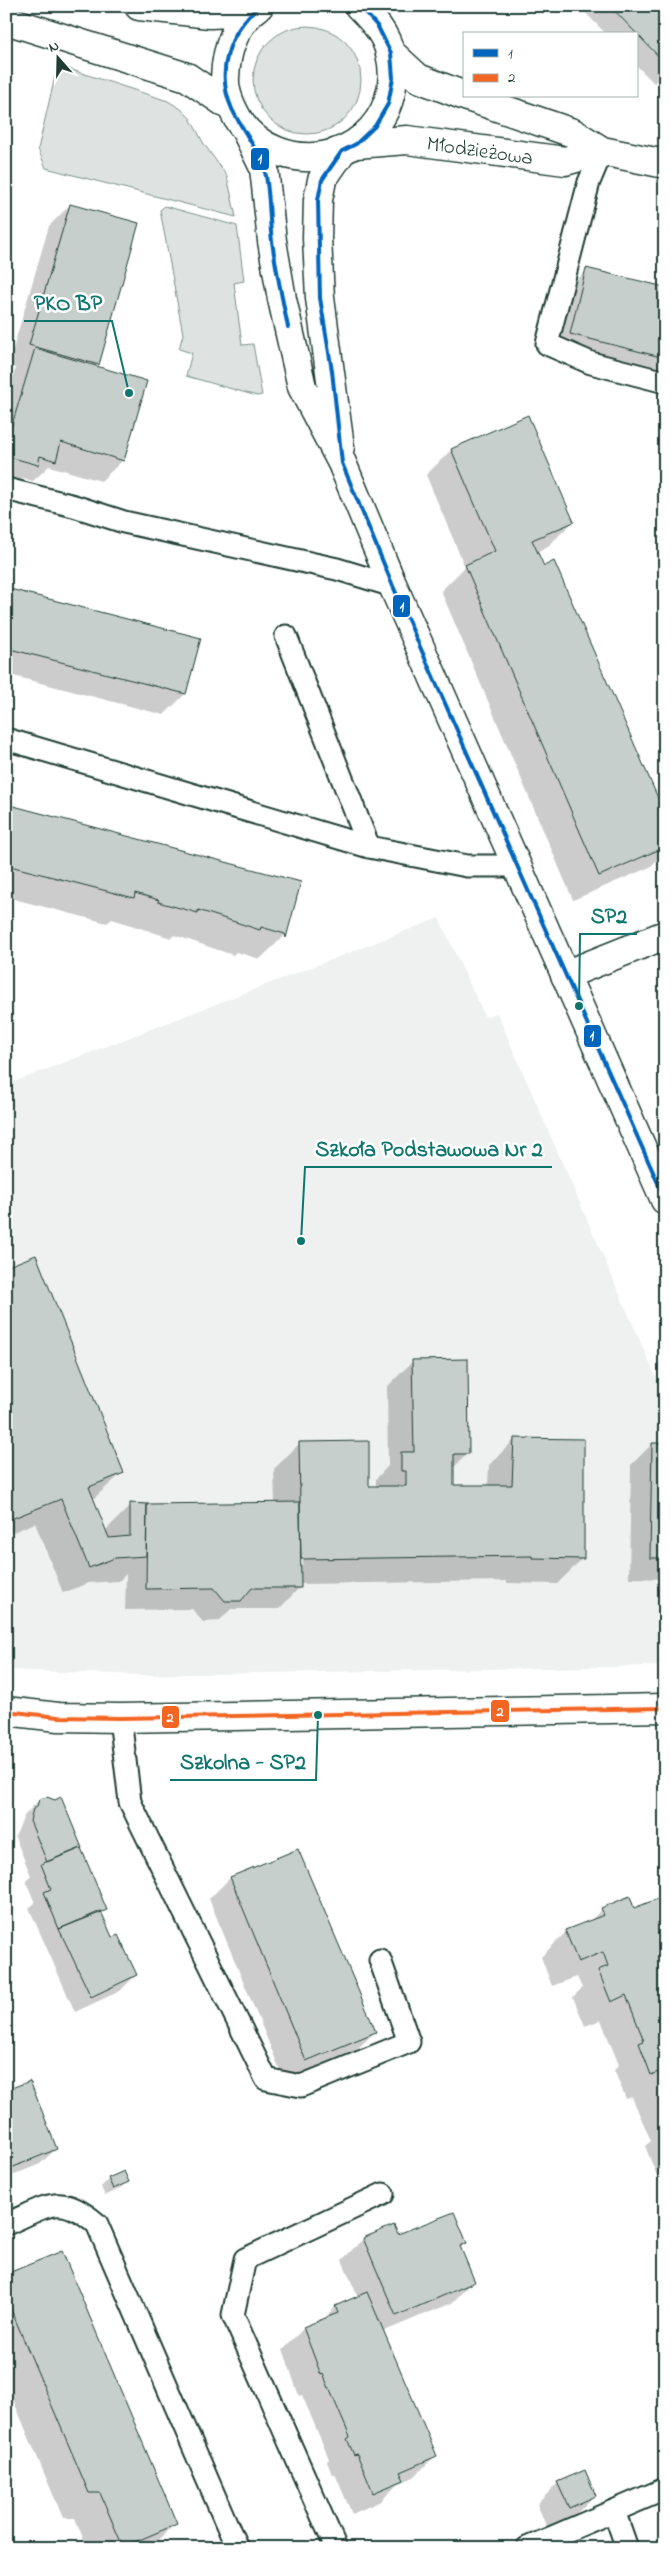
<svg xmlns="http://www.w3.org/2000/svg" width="671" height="2554" font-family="'Indie Flower',sans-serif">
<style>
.built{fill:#eef1f0}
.green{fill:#dee3e2;stroke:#7e908b}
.shadow{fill:#0003;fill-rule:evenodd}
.building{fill:#c7cfcc;stroke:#1f3d34}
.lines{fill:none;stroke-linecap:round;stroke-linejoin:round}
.lane-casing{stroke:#1f3d34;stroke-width:25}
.street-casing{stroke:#1f3d34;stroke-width:31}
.secondary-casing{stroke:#1f3d34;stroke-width:31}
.lane{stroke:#fff;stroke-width:21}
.street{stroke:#fff;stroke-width:28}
.secondary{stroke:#fff;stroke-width:28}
.bus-1-casing{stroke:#fff;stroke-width:8}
.bus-2-casing{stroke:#fff;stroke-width:8}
.bus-1{stroke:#0065bd;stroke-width:4}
.bus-2{stroke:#f26522;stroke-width:4}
.labels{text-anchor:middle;stroke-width:5;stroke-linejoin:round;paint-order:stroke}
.street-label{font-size:21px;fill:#1f3d34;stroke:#fff}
.leader{fill:none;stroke:#0f766e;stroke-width:2}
.callout-dot{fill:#0f766e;stroke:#fff;stroke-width:2}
.callout-label{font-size:22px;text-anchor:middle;font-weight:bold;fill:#0f766e;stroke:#fff;stroke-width:5;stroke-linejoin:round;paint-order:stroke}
.line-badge{stroke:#fff;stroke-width:2}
.badge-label{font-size:14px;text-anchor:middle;font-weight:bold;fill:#fff}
</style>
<rect width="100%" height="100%" fill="#fff"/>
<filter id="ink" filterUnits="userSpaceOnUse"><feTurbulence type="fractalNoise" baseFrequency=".02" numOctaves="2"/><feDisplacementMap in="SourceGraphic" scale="10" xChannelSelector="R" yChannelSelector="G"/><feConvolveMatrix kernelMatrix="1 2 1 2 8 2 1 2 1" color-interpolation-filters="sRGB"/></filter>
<g filter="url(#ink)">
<path class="built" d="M 439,918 L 485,1017 L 497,1013 L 665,1398 L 665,1666 L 141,1675 L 6,1670 L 6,1085 Z"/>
<path class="green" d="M253 80a54 54 0 1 1 108 0a54 54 0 1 1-108 0Z
M 60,66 L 168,101 L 181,109 L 190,118 L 204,144 L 227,176 L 236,217 L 46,168 L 38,149 L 57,68 Z
M 165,206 L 237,226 L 244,281 L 234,283 L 242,345 L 253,344 L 262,395 L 257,396 L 186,376 L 192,353 L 179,349 L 183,334 L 160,210 Z"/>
<path class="shadow" d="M 579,6 L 665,6 L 665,73 L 654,83 L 637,66 L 637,34 L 606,34 Z
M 70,205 L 98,364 L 95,367 L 123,460 L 101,481 L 49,466 L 33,481 L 23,478 L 15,486 L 6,483 L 6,396 L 16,368 L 8,366 L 49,226 Z
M 587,270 L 665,289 L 665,384 L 549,355 L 565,291 Z
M 451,450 L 573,522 L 547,547 L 536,552 L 665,817 L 665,852 L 650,867 L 573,900 L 441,591 L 465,567 L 426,475 Z
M 6,589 L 185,694 L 164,715 L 6,674 Z
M 6,805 L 286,934 L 260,959 L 236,952 L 233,955 L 174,935 L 171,938 L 112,919 L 107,923 L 6,897 Z
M 665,1009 L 665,1023 L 660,1013 Z
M 6,1269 L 122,1473 L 92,1500 L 105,1531 L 131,1505 L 275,1504 L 274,1469 L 300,1443 L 368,1488 L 376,1488 L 376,1479 L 388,1466 L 387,1387 L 413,1361 L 467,1454 L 453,1468 L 453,1487 L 488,1486 L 489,1465 L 514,1440 L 583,1558 L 557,1584 L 507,1583 L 507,1581 L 300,1584 L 300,1587 L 279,1609 L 231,1609 L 219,1621 L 203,1622 L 192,1609 L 125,1610 L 126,1574 L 119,1581 L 88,1583 L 63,1593 L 35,1523 L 6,1535 ZM 299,1507 L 302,1507 L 303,1565 L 300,1566 Z
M 652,1444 L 665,1444 L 665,1579 L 629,1578 L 631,1465 Z
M 60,1799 L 106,1909 L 101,1914 L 111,1939 L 136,1975 L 120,1991 L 75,2012 L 29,1908 L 35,1903 L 26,1881 L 31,1876 L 15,1837 L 24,1816 L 39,1800 Z
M 298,1850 L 375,2032 L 353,2053 L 285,2082 L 209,1899 L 230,1878 Z
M 665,1897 L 665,2173 L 657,2176 L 645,2146 L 651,2141 L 632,2097 L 626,2099 L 614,2070 L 619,2065 L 601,2020 L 585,2026 L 573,1997 L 582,1988 L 577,1977 L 552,1986 L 541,1957 L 566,1932 L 588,1923 L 602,1909 L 634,1910 Z
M 6,2091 L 56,2149 L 40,2164 L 6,2178 Z
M 109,2179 L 127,2181 L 119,2189 L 105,2196 L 101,2187 Z
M 393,2227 L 397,2236 L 466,2243 L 459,2249 L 473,2281 L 452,2303 L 382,2332 L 435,2456 L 414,2477 L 398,2484 L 381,2501 L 352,2514 L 335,2474 L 332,2475 L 327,2461 L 329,2459 L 302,2395 L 299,2396 L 283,2349 L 304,2328 L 322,2321 L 335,2307 L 358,2297 L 342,2260 L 363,2239 Z
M 6,2276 L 176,2523 L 151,2548 L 87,2548 L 75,2518 L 63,2518 L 6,2383 Z
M 558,2483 L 594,2496 L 573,2517 L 547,2528 L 537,2504 Z"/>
<path class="building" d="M 610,6 L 665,6 L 665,63 L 637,34 Z
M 70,204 L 139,223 L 99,365 L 29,345 Z
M 586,268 L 665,287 L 665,358 L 570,334 Z
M 35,348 L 147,381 L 124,461 L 61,442 L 56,461 L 40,456 L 38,465 L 6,456 L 6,445 Z
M 528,415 L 574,522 L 532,540 L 544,566 L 554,561 L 665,814 L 665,847 L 599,876 L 465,565 L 495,551 L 451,449 Z
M 6,588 L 201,638 L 186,694 L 6,648 Z
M 6,804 L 301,882 L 286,938 L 285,934 L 261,927 L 260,930 L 198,910 L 198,913 L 158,902 L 159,900 L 135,893 L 134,898 L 6,865 Z
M 36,1255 L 124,1473 L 89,1487 L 109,1538 L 130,1536 L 130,1503 L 147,1504 L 146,1556 L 115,1558 L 89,1568 L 61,1499 L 6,1521 L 6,1267 Z
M 468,1359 L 469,1454 L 454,1454 L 454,1485 L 512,1485 L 514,1438 L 584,1439 L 584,1559 L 532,1558 L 532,1556 L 301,1559 L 299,1442 L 369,1441 L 369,1486 L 406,1486 L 406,1471 L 401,1471 L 401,1452 L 414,1452 L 412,1360 Z
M 652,1443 L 665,1443 L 665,1558 L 650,1558 Z
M 300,1502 L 301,1588 L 252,1588 L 241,1601 L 225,1601 L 214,1588 L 146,1589 L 147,1504 Z
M 47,1797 L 55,1800 L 61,1797 L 82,1848 L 47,1862 L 30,1821 L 33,1809 L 37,1807 L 39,1799 Z
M 81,1848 L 107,1910 L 59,1929 L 44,1892 L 51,1889 L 41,1864 Z
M 298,1849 L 376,2032 L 306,2061 L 230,1877 Z
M 630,1896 L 634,1908 L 665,1896 L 665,2088 L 658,2072 L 651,2075 L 639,2043 L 644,2041 L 626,1995 L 611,2002 L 598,1970 L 608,1966 L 603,1952 L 578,1962 L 565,1930 L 604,1915 L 601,1908 Z
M 101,1911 L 112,1937 L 118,1935 L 137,1975 L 91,1997 L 59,1929 Z
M 30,2081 L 57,2149 L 6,2170 L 6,2090 Z
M 124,2171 L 129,2182 L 113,2189 L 108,2178 Z
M 454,2212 L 467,2243 L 460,2246 L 475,2282 L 396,2316 L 363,2238 L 394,2225 L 398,2234 Z
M 62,2251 L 177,2524 L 123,2547 L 100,2493 L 89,2493 L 6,2298 L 6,2274 Z
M 367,2292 L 437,2456 L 400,2472 L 404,2480 L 373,2493 L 357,2454 L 354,2455 L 347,2439 L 350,2437 L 323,2374 L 321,2375 L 303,2327 L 338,2313 L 335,2306 Z
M 585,2470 L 596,2496 L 569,2508 L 557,2482 Z"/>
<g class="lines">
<defs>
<path id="lane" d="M 602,151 L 589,182 L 547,344 L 591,363 L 665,382
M 6,489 L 74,506 L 124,522 L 337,569 L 393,586
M 286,636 L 369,847
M 6,739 L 369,847 L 467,866 L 517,866
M 120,1718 L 130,1802 L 266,2079 L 301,2086 L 409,2042 L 380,1960
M 6,2224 C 47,2207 59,2191 97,2224 L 237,2548
M 614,2511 L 627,2548
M 336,2548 L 233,2315 L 245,2259 L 383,2194
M 527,2548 L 665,2489"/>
<path id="street" d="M 391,53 L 418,78 L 465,96
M 465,96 L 573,133 L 602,151 L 665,164
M 356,144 L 407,140 L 565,161 L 602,151
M 565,975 L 665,935
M 6,1711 L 58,1717 L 120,1718 L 665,1708"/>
<path id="secondary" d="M 139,6 L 210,14 L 251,12
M 259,6 C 235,23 226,50 225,78 C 224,93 232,109 239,121 C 248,135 261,145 277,151 C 341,176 407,121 390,53 C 386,34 373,20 359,6
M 6,20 L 187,77 L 231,107
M 246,131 L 264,168 L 272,241 L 282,299 L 302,387 L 342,463 L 393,586 L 665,1200
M 340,447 L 320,298 L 317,238 L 318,200 L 322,180 L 342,151"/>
</defs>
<use href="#lane" class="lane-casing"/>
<use href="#street" class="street-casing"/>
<use href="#secondary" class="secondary-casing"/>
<use href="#lane" class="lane"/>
<use href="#street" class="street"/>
<use href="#secondary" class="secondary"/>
<defs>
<path id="bus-1" d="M 259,6 C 229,32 215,71 232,109 C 243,132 260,151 266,176 C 270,198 269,219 272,241 C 276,270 282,298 288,327
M 365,6 L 365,12 L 378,27 L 391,53 L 393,78 L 388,104 L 375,126 L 356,144 L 342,151 L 322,180 L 318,200 L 320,298 L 332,371 L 342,463 L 393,586 L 665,1199"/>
<path id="bus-2" d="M 6,1711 L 58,1717 L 120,1718 L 665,1708"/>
</defs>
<use href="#bus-1" class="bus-1-casing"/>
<use href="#bus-2" class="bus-2-casing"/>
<use href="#bus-1" class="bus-1"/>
<use href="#bus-2" class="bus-2"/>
</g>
</g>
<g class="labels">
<g class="street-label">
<text transform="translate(480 150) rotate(8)" y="7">Młodzieżowa</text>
</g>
</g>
<path class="leader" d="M129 393L112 321H24M579 1006L580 934H637M301 1241L305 1167H552M318 1715L316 1780H170"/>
<g class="callout-dot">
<circle cx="129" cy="393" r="5"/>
<circle cx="579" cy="1006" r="5"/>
<circle cx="301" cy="1241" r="5"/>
<circle cx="318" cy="1715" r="5"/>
</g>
<g class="callout-label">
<text x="68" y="310">PKO BP</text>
<text x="609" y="923">SP2</text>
<text x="429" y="1156">Szkoła Podstawowa Nr 2</text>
<text x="243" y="1769">Szkolna - SP2</text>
</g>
<g class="line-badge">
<rect x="250" y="147" width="20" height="24" rx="5" fill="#0065bd"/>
<rect x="392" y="594" width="19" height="24" rx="5" fill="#0065bd"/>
<rect x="583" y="1024" width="19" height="24" rx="5" fill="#0065bd"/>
<rect x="490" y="1699" width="20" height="24" rx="5" fill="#f26522"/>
<rect x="161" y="1705" width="19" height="24" rx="5" fill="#f26522"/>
</g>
<g class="badge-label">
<text x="260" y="163">1</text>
<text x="402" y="611">1</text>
<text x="592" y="1040">1</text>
<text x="500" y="1716">2</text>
<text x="170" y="1722">2</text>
</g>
<rect width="671" height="2554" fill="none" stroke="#fff" stroke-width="25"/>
<rect x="12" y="12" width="646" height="2529" fill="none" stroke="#1f3d34" stroke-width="2" filter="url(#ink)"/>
<rect x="463" y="32" width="175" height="65" fill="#ffffff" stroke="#a5b1ae"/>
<rect x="473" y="49" width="25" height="8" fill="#0065bd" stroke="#a5b1ae"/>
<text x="508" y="58" font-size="15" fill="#1f3d34">1</text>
<rect x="473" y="74" width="25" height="8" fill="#f26522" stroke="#a5b1ae"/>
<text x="508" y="82" font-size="15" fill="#1f3d34">2</text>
<g transform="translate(58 58) rotate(340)" stroke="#ffffff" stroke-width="4" paint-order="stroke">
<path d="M0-4L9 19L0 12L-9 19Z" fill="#1f3d34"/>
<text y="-8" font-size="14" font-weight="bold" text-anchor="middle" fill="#1f3d34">N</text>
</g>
</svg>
